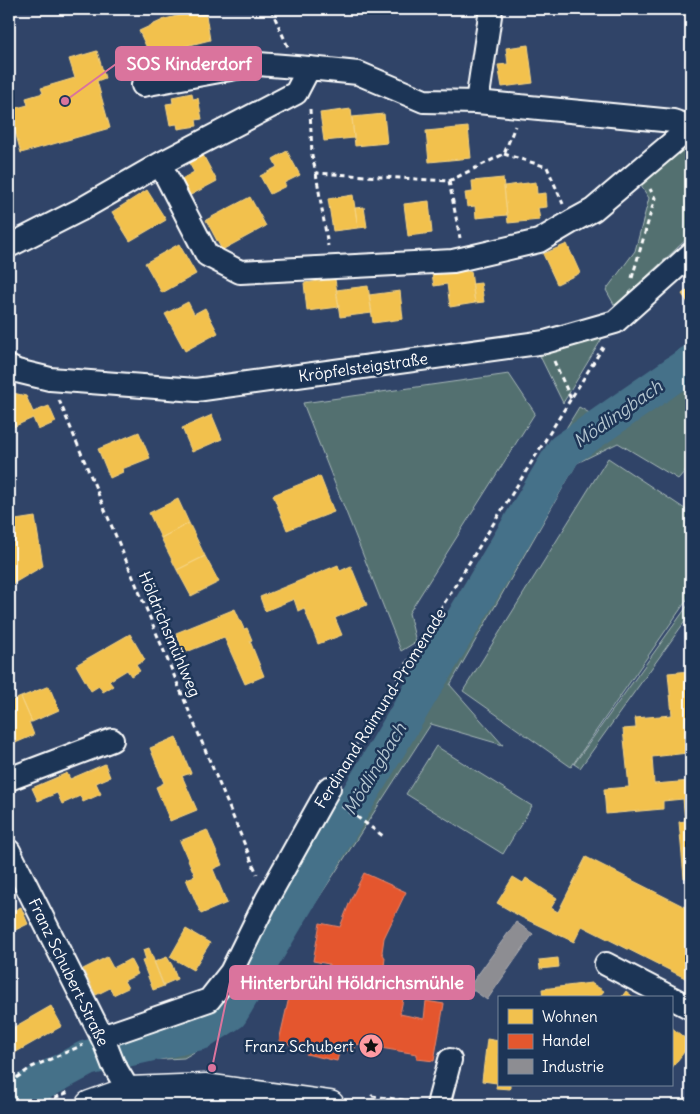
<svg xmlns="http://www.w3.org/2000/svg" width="700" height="1114" font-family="Delius,sans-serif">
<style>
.green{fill:#527070;stroke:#a8b8b8}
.homes{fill:#f2c14e;stroke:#f6d483;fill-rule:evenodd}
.shops{fill:#e4572e;stroke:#ec896d}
.industry{fill:#8d8d92;stroke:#afafb3}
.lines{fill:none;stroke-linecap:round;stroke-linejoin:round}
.river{stroke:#457189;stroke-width:36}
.minor-casing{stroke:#fff;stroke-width:26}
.major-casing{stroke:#fff;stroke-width:31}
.path{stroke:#fff;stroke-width:3;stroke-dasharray:5 4;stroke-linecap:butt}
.minor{stroke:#1d3557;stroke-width:22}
.major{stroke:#1d3557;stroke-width:28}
.labels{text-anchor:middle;stroke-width:5;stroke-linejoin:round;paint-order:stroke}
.street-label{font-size:16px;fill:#fff;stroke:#1d3557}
.poi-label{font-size:16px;fill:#fff;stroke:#1d3557;text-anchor:end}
.water-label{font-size:18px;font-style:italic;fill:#b5c6d0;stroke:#1d3557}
.leader{fill:none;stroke:#da749d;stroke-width:2}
.callout-dot{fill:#da749d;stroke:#1d3557;stroke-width:2}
.callout{fill:#da749d;stroke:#da749d;stroke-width:2}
.callout-label{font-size:18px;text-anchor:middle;font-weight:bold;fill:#fff}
</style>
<rect width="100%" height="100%" fill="#304468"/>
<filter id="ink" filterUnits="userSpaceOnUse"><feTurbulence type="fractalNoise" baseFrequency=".02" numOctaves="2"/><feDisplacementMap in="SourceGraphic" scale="10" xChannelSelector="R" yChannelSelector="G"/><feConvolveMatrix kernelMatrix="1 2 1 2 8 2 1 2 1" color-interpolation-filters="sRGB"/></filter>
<g filter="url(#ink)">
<path class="green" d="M 691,138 L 691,235 L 615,306 L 606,290 L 635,251 L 649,198 L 639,183 Z
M 606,332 L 563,403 L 537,350 Z
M 509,374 L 535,413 L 409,613 L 416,642 L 401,651 L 303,403 Z
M 691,377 L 691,464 L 678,479 L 618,443 L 577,463 L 450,685 L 503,745 L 431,724 L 276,964 L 242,1024 L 184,1058 L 131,1061 L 120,1042 L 171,1031 L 228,1001 L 237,970 L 579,407 L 616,428 Z
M 608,458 L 691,513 L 691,594 L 571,767 L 463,691 Z
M 691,601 L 691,613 L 580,768 L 574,764 Z
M 436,746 L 532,806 L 503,854 L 406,794 Z"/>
<path class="homes" d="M 205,9 L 210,40 L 178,48 L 152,59 L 139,31 L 165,19 Z
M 528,45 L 533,83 L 502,87 L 498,65 L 508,64 L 506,48 Z
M 97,51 L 105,78 L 97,81 L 110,128 L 21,153 L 9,110 L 28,105 L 26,98 L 43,93 L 41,88 L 75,78 L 69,59 Z
M 192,93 L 193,99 L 198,98 L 202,119 L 196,120 L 197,126 L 178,129 L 177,124 L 170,125 L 166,104 L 173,103 L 172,97 Z
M 351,109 L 354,138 L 324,141 L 320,113 Z
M 384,114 L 387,143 L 355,146 L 352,117 Z
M 468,127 L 471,158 L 429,162 L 426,131 Z
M 287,151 L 300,175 L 284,183 L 286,186 L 270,194 L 260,176 L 277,167 L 273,159 Z
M 203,155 L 217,181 L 187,197 L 178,181 L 194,172 L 189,163 Z
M 503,178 L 507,215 L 476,218 L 475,206 L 467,207 L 465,193 L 473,192 L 472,181 Z
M 536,182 L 537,194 L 546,193 L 547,207 L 538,208 L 540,220 L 508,223 L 504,186 Z
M 147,190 L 166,220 L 130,241 L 112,212 Z
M 353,195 L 358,228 L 333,231 L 328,199 Z
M 250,197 L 266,226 L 222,250 L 206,220 Z
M 429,201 L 432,233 L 408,236 L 404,204 Z
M 364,207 L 367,227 L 358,228 L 355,208 Z
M 179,244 L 196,274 L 162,293 L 145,263 Z
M 567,244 L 580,273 L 557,284 L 543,254 Z
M 465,264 L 466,272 L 471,271 L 475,303 L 450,307 L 447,284 L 434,286 L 431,268 Z
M 335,279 L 339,307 L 307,311 L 304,283 Z
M 481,283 L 484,302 L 475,303 L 472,284 Z
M 368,286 L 372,313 L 340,317 L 336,290 Z
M 691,287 L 691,307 L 682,294 Z
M 400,291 L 403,319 L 373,323 L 369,295 Z
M 188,302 L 194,314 L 205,308 L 218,333 L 185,351 L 165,314 Z
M 9,392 L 26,396 L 33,412 L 49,406 L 56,422 L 38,430 L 33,418 L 13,427 L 9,418 Z
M 212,415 L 222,439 L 192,452 L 182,428 Z
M 139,432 L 150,458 L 122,469 L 123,472 L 110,478 L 98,449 Z
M 320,476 L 334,512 L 287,530 L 273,495 Z
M 178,499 L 189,523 L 161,538 L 149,513 Z
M 35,517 L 43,566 L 9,586 L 9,546 L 11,546 L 9,533 L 9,521 Z
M 189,523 L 205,556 L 177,570 L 161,538 Z
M 205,556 L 219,582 L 191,596 L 177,570 Z
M 338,565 L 340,571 L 351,566 L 367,605 L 335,618 L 342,635 L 318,644 L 304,608 L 298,611 L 294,599 L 265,611 L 260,597 Z
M 235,609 L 244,629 L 247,628 L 252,640 L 250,641 L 264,676 L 245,684 L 224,637 L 184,653 L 176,633 Z
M 130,634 L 145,660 L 136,665 L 140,671 L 131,676 L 127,670 L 109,681 L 113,686 L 103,692 L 99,686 L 91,691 L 76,665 Z
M 691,671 L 691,877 L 684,878 L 679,822 L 685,821 L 683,799 L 663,801 L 663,809 L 606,814 L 604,789 L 629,787 L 623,729 L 636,728 L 635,718 L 672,715 L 668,673 ZM 688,753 L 691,781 L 654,784 L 652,757 Z
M 49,686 L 59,710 L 32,722 L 21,697 Z
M 21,697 L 32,722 L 29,722 L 34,735 L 13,744 L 9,735 L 9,702 Z
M 176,737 L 191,773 L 182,776 L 197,810 L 170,821 L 156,787 L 164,783 L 150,748 Z
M 105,764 L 110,777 L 96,783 L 101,794 L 83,802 L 80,796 L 62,804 L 57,793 L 38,801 L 32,788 L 67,773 L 70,779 Z
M 207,830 L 222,865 L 213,869 L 227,903 L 201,914 L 186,879 L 195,876 L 180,841 Z
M 586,857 L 691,910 L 691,981 L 582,926 L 574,942 L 521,917 L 497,903 L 513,877 L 523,883 L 526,878 L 557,898 L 551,908 L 558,912 Z
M 21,907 L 28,924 L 9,933 L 9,913 Z
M 186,929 L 210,943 L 193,970 L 170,957 Z
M 149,948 L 164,986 L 153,990 L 142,961 L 146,960 L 143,950 Z
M 107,957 L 113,968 L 130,959 L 138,974 L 124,981 L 128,988 L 113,995 L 110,988 L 96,995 L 83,969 Z
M 167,957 L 172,965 L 177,979 L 163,985 L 154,962 Z
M 558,958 L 559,967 L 540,969 L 539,960 Z
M 591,983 L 604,991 L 598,998 L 543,998 L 542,989 Z
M 626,991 L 632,996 L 635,998 L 621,998 Z
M 51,1006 L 62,1026 L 11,1055 L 9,1052 L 9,1030 Z
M 671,1027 L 691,1043 L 671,1069 Z
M 487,1039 L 499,1041 L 499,1085 L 510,1085 L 510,1089 L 496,1088 L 497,1083 L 482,1081 Z"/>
<path class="shops" d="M 364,873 L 406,892 L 384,938 L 382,952 L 385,958 L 381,991 L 404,994 L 400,1014 L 424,1019 L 426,1001 L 444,1004 L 434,1061 L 417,1059 L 417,1054 L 356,1044 L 354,1052 L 340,1049 L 337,1061 L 306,1054 L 307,1049 L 279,1041 L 293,980 L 326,987 L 329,964 L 313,961 L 320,923 L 340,927 L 351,899 Z"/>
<path class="industry" d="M 516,922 L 533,934 L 487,1000 L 469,987 Z"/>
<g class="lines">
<path class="river" d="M 9,1101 L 14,1097 L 87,1058 L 201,1032 L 230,1013 L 564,451 L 691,363"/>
<defs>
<path id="minor" d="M 143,85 L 258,64 L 309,68
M 477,102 L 491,9
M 160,164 L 207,255 L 240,272 L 453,261 L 539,241 L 571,222 L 593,210 L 691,127
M 9,246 L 80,210 L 160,164 L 296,93 L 309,68 L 358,73 L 424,101 L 477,102 L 673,121 L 691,127
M 9,367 L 17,371 L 50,379 L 196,390 L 545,342 L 615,322 L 691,254
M 9,779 L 112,740
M 9,851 L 104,1041 L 113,1064 L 129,1091
M 606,964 L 691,1008
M 102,1037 L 209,1000 L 231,972 L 267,899 L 329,788
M 438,1105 L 450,1060"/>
<path id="major" d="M 90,1105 L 129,1091 L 206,1088 L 330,1105"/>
</defs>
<use href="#minor" class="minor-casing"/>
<use href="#major" class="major-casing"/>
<path class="path" d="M 271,9 L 288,47
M 310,109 L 312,155 L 316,173 L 449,181 L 460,238
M 504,154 L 547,167 L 563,204
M 316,173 L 328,246
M 449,181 L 504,154 L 515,126
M 632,278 L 655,198 L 650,189
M 554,361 L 571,399
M 59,400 L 257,874
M 340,771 L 603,347
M 342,806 L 383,836
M 9,1083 L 32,1067 L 83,1045
M 38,1105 L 71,1091
M 371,1105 L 372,1096 L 418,1102"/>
<use href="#minor" class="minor"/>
<use href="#major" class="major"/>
</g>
</g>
<defs>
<symbol id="sight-disc" viewBox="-11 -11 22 22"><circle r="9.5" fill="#ff9aa2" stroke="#1d3557"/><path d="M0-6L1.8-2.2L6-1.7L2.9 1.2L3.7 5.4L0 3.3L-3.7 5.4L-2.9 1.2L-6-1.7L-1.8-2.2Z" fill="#111"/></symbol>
</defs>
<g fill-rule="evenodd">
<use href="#sight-disc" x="357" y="1032" width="28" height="28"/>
</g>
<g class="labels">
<g class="street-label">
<text transform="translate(363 367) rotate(-8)" y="6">Kröpfelsteigstraße</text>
<text transform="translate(170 634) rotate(67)" y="6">Höldrichsmühlweg</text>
<text transform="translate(380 708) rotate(-58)" y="6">Ferdinand Raimund-Promenade</text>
<text transform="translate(69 972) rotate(64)" y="6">Franz Schubert-Straße</text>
</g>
<g class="poi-label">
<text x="354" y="1052">Franz Schubert</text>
</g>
<g class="water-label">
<text transform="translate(618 414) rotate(-35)" y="6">Mödlingbach</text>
<text transform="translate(375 769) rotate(-59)" y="6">Mödlingbach</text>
</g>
</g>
<path class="leader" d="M65 101L116 64M212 1068L230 982"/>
<g class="callout-dot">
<circle cx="65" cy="101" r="5"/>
<circle cx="212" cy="1068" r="5"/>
</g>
<g class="callout">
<rect x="116" y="47" width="145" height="33" rx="5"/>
<rect x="230" y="966" width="244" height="33" rx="5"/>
</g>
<g class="callout-label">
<text x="189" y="70">SOS Kinderdorf</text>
<text x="352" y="989">Hinterbrühl Höldrichsmühle</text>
</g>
<rect width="700" height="1114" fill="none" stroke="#1d3557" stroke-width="30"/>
<rect x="15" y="15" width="670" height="1084" fill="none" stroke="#fff" stroke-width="2" filter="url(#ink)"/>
<rect x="498" y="996" width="175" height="90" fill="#1d3557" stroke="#77869a"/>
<rect x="508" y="1009" width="25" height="15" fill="#f2c14e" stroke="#77869a"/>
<text x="542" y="1022" font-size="15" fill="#ffffff">Wohnen</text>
<rect x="508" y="1034" width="25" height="15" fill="#e4572e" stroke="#77869a"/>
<text x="542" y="1046" font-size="15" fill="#ffffff">Handel</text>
<rect x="508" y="1059" width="25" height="15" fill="#8d8d92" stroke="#77869a"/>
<text x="542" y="1072" font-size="15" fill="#ffffff">Industrie</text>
</svg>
